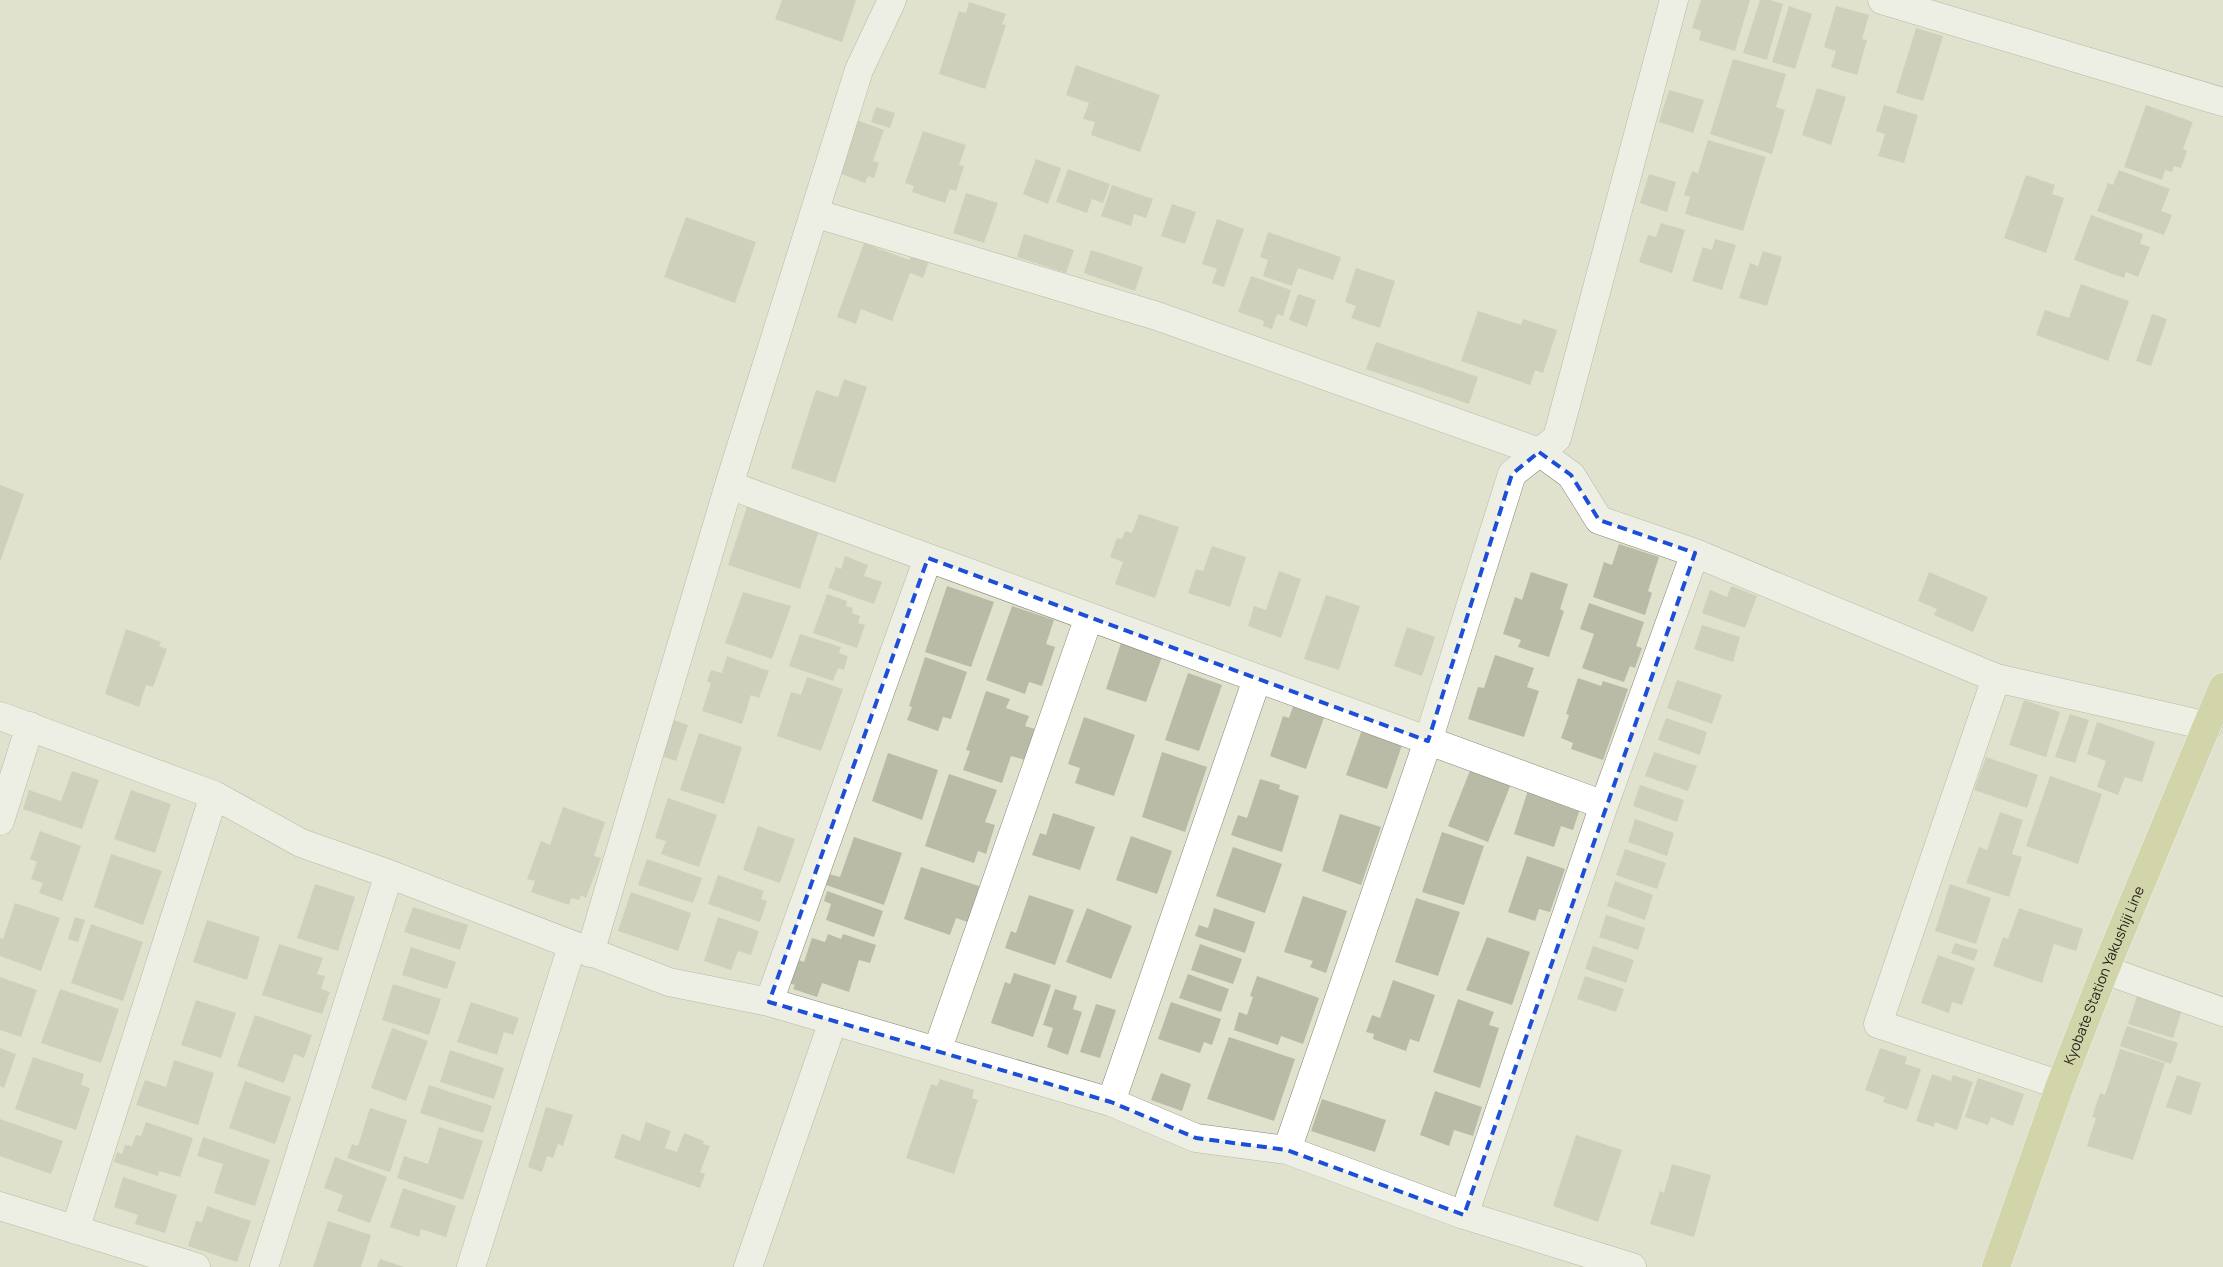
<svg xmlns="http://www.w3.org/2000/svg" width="2223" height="1267" font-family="Manrope,sans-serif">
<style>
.building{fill:#b9bba7}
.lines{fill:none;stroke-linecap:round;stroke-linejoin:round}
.minor-casing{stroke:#858774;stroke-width:29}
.major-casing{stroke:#fff;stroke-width:29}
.minor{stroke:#fff;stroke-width:28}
.major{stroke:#c1c47c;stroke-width:28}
.marked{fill:none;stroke:#1d4ed8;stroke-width:4;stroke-dasharray:10 6;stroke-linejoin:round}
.labels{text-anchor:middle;stroke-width:4;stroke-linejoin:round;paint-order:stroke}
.street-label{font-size:14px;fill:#1d1e16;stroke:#edefda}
</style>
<rect width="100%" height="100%" fill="#e0e2cd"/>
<path class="building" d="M 782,0 L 856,0 L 842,42 L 775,19 Z
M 1701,0 L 1750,0 L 1735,51 L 1699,40 L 1701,31 L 1692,28 Z
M 1760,0 L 1770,0 L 1783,4 L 1767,60 L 1743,53 Z
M 969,2 L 1006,14 L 1002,24 L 1006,25 L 985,89 L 939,74 L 959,11 L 966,13 Z
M 1789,6 L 1812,14 L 1795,69 L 1772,62 Z
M 1836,6 L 1869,15 L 1862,39 L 1867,40 L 1857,75 L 1831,67 L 1836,51 L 1824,47 Z
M 1916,28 L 1943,36 L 1923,101 L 1896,93 Z
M 1733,59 L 1786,74 L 1776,107 L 1785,110 L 1772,154 L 1710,134 Z
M 1076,65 L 1160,95 L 1140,152 L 1091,135 L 1095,122 L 1083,119 L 1089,103 L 1066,95 Z
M 1817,88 L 1846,97 L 1831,145 L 1802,135 Z
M 1669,90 L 1704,100 L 1693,133 L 1659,122 Z
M 1884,105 L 1918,115 L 1904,163 L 1878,156 L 1885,134 L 1876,131 Z
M 2146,105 L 2193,122 L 2183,149 L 2187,151 L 2181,168 L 2174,166 L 2172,172 L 2165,170 L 2162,180 L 2124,167 Z
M 876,107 L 895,113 L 890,128 L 871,122 Z
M 854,119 L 884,130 L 873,161 L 879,163 L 874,178 L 868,176 L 865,183 L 836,172 Z
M 923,131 L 966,145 L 959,165 L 964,166 L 956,191 L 950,189 L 945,203 L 912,192 L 914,186 L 905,183 Z
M 1708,140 L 1766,157 L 1743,231 L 1685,214 L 1690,197 L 1684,195 L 1692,171 L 1698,173 Z
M 1036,159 L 1061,168 L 1048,204 L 1023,194 Z
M 1068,169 L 1110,184 L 1103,203 L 1092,199 L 1087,213 L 1056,202 Z
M 2119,170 L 2170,189 L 2161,211 L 2172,215 L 2164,235 L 2097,211 L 2108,183 L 2113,185 Z
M 1649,174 L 1676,182 L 1667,212 L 1640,203 Z
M 2026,175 L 2055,185 L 2052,194 L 2064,198 L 2046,253 L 2004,238 Z
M 1112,185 L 1153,199 L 1146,218 L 1134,214 L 1131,226 L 1101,216 Z
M 966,193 L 998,203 L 984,243 L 953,233 Z
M 1172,204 L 1196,212 L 1185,244 L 1161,236 Z
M 2091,215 L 2143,234 L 2140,244 L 2150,247 L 2138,277 L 2126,272 L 2124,278 L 2074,260 Z
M 686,217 L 756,242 L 735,303 L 664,277 Z
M 1217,219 L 1244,229 L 1224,287 L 1212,283 L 1217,269 L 1202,264 Z
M 1661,223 L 1685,230 L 1672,273 L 1639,262 L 1648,235 L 1656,237 Z
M 1268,232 L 1341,257 L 1333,280 L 1298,268 L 1292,286 L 1263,276 L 1268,260 L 1260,257 Z
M 1024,234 L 1074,250 L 1066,273 L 1017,257 Z
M 1715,239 L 1736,245 L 1722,290 L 1692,281 L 1703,247 L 1712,250 Z
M 864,243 L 909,260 L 914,249 L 931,255 L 923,278 L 910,273 L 892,321 L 861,309 L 856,324 L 837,317 Z
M 1091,250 L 1143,267 L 1135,291 L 1084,273 Z
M 1763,251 L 1782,257 L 1767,306 L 1739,298 L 1750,263 L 1758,266 Z
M 1356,268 L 1395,281 L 1380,328 L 1351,318 L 1356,306 L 1345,302 Z
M 1251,276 L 1291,290 L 1283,316 L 1277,314 L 1272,329 L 1263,326 L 1264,321 L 1238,312 Z
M 2081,284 L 2129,301 L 2108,361 L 2036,335 L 2045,310 L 2069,318 Z
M 1298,294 L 1316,300 L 1307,327 L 1289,320 Z
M 1478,311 L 1521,325 L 1523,319 L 1557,330 L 1543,373 L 1535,370 L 1530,385 L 1461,361 Z
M 2152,314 L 2167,319 L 2151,366 L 2136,361 Z
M 1376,342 L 1478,377 L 1469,404 L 1366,369 Z
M 844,379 L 867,387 L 835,483 L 791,468 L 816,390 L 838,397 Z
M 0,485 L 24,494 L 0,562 Z
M 748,504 L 820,528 L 800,589 L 728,565 Z
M 1139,514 L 1179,527 L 1155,598 L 1115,584 L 1123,562 L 1110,557 L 1117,538 L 1122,539 L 1125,531 L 1132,533 Z
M 1619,544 L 1659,557 L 1648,591 L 1652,593 L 1645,615 L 1593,597 L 1604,562 L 1612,565 Z
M 1212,546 L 1246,557 L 1230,607 L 1188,593 L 1196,569 L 1203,571 Z
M 845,556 L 868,565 L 864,576 L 882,582 L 874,604 L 828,588 L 836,567 L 841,569 Z
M 1279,571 L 1301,579 L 1281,638 L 1248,626 L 1254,606 L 1266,610 Z
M 1531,572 L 1568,584 L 1560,609 L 1564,611 L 1549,657 L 1518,647 L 1521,640 L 1503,634 L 1515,597 L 1522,600 Z
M 1929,572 L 1988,597 L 1973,632 L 1934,615 L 1937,609 L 1918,601 Z
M 947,586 L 994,602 L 971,667 L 925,652 Z
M 1731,586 L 1757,596 L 1745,628 L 1702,613 L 1710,590 L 1727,597 Z
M 743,592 L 791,606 L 772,659 L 725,643 Z
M 827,594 L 847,601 L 846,606 L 853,608 L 852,613 L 860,616 L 858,623 L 865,625 L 857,648 L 813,633 Z
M 1326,595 L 1360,606 L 1339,670 L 1304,659 Z
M 1589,603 L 1644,622 L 1636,646 L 1642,648 L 1635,668 L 1630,666 L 1624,682 L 1582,668 L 1594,634 L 1580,629 Z
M 1012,606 L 1054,620 L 1046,644 L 1055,647 L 1042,686 L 1029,682 L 1025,694 L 986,680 Z
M 1702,625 L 1740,637 L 1733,662 L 1694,649 Z
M 1407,627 L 1435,637 L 1422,676 L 1394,666 Z
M 126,629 L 161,642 L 159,646 L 167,649 L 153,687 L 146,685 L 139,707 L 105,694 Z
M 800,634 L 841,647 L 839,653 L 848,656 L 844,670 L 838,668 L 833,681 L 789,666 Z
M 1123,637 L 1164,651 L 1146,702 L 1106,689 Z
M 1495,655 L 1534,668 L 1527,687 L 1539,691 L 1524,737 L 1468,719 L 1478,687 L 1484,688 Z
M 727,656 L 769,671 L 759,698 L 751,695 L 742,724 L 702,711 L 711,683 L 707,681 L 711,670 L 722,673 Z
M 925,657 L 967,672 L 951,719 L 943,717 L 938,731 L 907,720 L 912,707 L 909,706 Z
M 1188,673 L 1222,685 L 1199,751 L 1165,740 Z
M 807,677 L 843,689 L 821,751 L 777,736 L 791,692 L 801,695 Z
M 1578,678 L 1601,686 L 1603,681 L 1628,689 L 1603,760 L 1571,749 L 1573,743 L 1561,738 L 1569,715 L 1566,714 Z
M 1677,680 L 1722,695 L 1712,724 L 1667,708 Z
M 986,691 L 1010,699 L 1006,708 L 1029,716 L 1025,726 L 1035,729 L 1025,760 L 1011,756 L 1002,783 L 963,770 L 970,751 L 966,750 Z
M 1296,698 L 1327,709 L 1306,769 L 1270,756 L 1283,716 L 1289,718 Z
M 2024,700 L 2060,712 L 2046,757 L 2009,745 Z
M 2070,714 L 2089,720 L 2075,763 L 2055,757 Z
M 1084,717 L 1135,735 L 1114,796 L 1075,783 L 1080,768 L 1068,764 Z
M 1666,718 L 1707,732 L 1700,755 L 1658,740 Z
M 671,719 L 688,725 L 676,761 L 658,755 Z
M 2097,722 L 2155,742 L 2142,782 L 2125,777 L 2118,795 L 2097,787 L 2106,761 L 2087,754 Z
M 1364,724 L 1402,745 L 1387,789 L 1346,775 Z
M 699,733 L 742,747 L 724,804 L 680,790 Z
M 1162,752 L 1207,767 L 1185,832 L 1142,817 Z
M 1654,752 L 1697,766 L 1688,791 L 1645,776 Z
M 888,753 L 938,770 L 922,820 L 872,801 Z
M 1986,757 L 2038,775 L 2027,808 L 1974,790 Z
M 1471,768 L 1511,784 L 1488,842 L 1448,826 Z
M 72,771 L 99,780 L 82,829 L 23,809 L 29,790 L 61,801 Z
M 949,774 L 997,790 L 985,822 L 995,825 L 986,854 L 978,851 L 974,863 L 925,846 Z
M 2050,776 L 2102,794 L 2078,864 L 2026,846 Z
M 1260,779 L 1280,785 L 1279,789 L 1299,796 L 1282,852 L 1231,835 L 1238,815 L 1247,818 Z
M 1640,785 L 1684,800 L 1677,822 L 1633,806 Z
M 1529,787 L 1582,803 L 1573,830 L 1561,826 L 1554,847 L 1514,834 Z
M 131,790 L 171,804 L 155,853 L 114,839 Z
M 668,798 L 717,815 L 699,867 L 661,854 L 666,841 L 655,838 Z
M 563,807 L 605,822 L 594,856 L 601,858 L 586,898 L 581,895 L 579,900 L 571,898 L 569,905 L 531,892 L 535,881 L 527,879 L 541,841 L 550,845 Z
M 2000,812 L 2023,820 L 2012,854 L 2022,857 L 2009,897 L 1966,883 L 1979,847 L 1987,850 Z
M 1053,813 L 1095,827 L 1080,870 L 1032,855 L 1040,833 L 1046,835 Z
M 1340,814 L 1381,827 L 1361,885 L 1322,871 Z
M 1635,819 L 1674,833 L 1667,856 L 1628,842 Z
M 758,826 L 795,839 L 780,883 L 743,870 Z
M 40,831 L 81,846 L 62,901 L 39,893 L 43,883 L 31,879 L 37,862 L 30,859 Z
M 1442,832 L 1484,846 L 1464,905 L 1422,892 Z
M 1131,836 L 1172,851 L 1157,894 L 1116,880 Z
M 854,837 L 902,853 L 884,905 L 826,885 L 829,874 L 840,877 Z
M 1233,847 L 1282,864 L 1265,913 L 1216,896 Z
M 1625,849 L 1666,863 L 1657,889 L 1616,875 Z
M 111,854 L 162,871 L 143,925 L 94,907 Z
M 1527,856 L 1565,869 L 1550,912 L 1539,909 L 1535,921 L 1508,912 Z
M 647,859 L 702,878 L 693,903 L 638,885 Z
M 921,867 L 985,888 L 973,924 L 956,918 L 950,935 L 904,919 Z
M 718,875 L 764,891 L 761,899 L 767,901 L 760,922 L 708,904 Z
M 1615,881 L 1653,895 L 1645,920 L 1607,906 Z
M 315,884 L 355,897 L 338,951 L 297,938 Z
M 1950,884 L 1991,898 L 1976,944 L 1935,931 Z
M 827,891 L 883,911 L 874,937 L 826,920 L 831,904 L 824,901 Z
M 631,892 L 691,913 L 678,951 L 618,931 Z
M 1029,895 L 1074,910 L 1055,965 L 1005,948 L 1011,931 L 1016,933 Z
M 1303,896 L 1347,911 L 1326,973 L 1310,967 L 1313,961 L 1284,952 Z
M 1416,898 L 1460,912 L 1438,976 L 1395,962 Z
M 15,903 L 60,918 L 41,971 L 0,956 L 0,938 L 3,939 Z
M 413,907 L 468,925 L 460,950 L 404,932 Z
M 1087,908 L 1132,926 L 1111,979 L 1066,962 Z
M 1214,908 L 1255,922 L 1245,953 L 1195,936 L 1199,925 L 1208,928 Z
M 2019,908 L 2083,929 L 2076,951 L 2054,944 L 2042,983 L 1993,966 L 2003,937 L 2008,939 Z
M 1606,915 L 1645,928 L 1638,950 L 1599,937 Z
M 75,917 L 85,920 L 78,942 L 68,939 Z
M 718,917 L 759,931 L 751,955 L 738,951 L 731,970 L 704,961 Z
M 207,920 L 260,937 L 247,980 L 193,962 Z
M 91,924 L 143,942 L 123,1001 L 71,983 Z
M 828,934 L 841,939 L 843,934 L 876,945 L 870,963 L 859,960 L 849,992 L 822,983 L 817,997 L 793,989 L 795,985 L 788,983 L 796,959 L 804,962 L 812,938 L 825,942 Z
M 1487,937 L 1530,952 L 1512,1005 L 1466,990 Z
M 1955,943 L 1978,950 L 1974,961 L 1951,953 Z
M 279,944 L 323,958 L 317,974 L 325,976 L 321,989 L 330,992 L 322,1014 L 262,995 Z
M 1200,944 L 1242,959 L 1233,984 L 1191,970 Z
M 1593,946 L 1634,960 L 1626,983 L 1585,969 Z
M 411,947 L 456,962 L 447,989 L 402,975 Z
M 1938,955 L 1975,968 L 1962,1005 L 1952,1002 L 1949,1013 L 1921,1003 Z
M 1014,973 L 1051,985 L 1033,1037 L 991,1023 L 1005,982 L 1010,984 Z
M 1188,974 L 1229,989 L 1221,1012 L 1179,998 Z
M 1257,976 L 1319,998 L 1303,1044 L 1281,1036 L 1278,1045 L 1234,1030 L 1239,1012 L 1247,1015 L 1253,997 L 1250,996 Z
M 1585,976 L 1624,989 L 1616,1012 L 1577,999 Z
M 0,977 L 37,990 L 21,1037 L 0,1030 Z
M 1393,980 L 1435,995 L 1419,1042 L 1410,1039 L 1406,1051 L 1373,1039 L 1374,1034 L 1366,1032 L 1372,1015 L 1380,1018 Z
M 393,984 L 441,999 L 429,1035 L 382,1020 Z
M 60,989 L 119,1009 L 101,1063 L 41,1043 Z
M 1055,989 L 1077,996 L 1073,1009 L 1082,1012 L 1068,1055 L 1047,1047 L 1053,1028 L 1043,1025 Z
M 2137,996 L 2182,1010 L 2173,1038 L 2128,1024 Z
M 1458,999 L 1494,1012 L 1489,1025 L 1499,1028 L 1480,1088 L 1433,1072 Z
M 196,1000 L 236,1013 L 221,1058 L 181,1045 Z
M 471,1002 L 519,1018 L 513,1035 L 504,1032 L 497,1055 L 457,1042 Z
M 1171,1002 L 1221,1019 L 1212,1045 L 1204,1042 L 1200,1053 L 1158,1039 Z
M 1096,1004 L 1116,1010 L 1100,1058 L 1080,1052 Z
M 255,1015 L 312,1035 L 304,1058 L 294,1054 L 284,1083 L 237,1066 Z
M 2127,1026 L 2178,1043 L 2171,1064 L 2120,1046 Z
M 392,1028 L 428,1041 L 406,1101 L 371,1088 Z
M 1229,1037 L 1295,1059 L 1274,1121 L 1207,1099 Z
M 0,1048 L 16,1054 L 4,1088 L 0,1086 Z
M 1880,1048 L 1907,1057 L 1905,1064 L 1921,1069 L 1907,1110 L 1883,1102 L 1885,1097 L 1865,1090 Z
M 2120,1049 L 2165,1063 L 2133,1160 L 2087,1146 L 2096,1118 L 2092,1117 L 2100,1093 L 2105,1095 Z
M 450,1050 L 504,1068 L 494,1099 L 440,1082 Z
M 33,1057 L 84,1074 L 81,1085 L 90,1088 L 76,1130 L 15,1109 Z
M 174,1060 L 214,1073 L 198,1125 L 136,1105 L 145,1080 L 166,1087 Z
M 1161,1073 L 1191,1084 L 1182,1111 L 1151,1100 Z
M 1932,1074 L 1951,1081 L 1953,1075 L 1973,1082 L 1957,1130 L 1935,1122 L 1934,1127 L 1916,1121 Z
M 2177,1075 L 2201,1083 L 2191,1115 L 2166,1107 Z
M 1978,1078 L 2024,1094 L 2013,1126 L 1991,1117 L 1988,1125 L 1965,1117 Z
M 940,1079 L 974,1090 L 972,1098 L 978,1100 L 954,1174 L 906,1158 L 931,1084 L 937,1086 Z
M 245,1081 L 291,1097 L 275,1144 L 229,1128 Z
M 429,1085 L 492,1106 L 483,1133 L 420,1113 Z
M 1435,1091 L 1482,1107 L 1473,1136 L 1454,1130 L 1449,1146 L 1420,1135 Z
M 1322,1099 L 1386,1120 L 1375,1152 L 1311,1131 Z
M 546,1107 L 573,1115 L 563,1146 L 558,1144 L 553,1158 L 547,1156 L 542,1172 L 528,1167 Z
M 370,1108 L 407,1120 L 390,1172 L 347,1158 L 352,1144 L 358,1146 Z
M 0,1119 L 63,1141 L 51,1174 L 0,1156 Z
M 146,1122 L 193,1138 L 180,1177 L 159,1171 L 158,1176 L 114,1162 L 117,1152 L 122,1154 L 125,1145 L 132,1146 L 136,1135 L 141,1136 Z
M 646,1122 L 671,1131 L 665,1148 L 677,1152 L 684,1133 L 704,1141 L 703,1144 L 710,1146 L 700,1172 L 705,1174 L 700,1188 L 614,1158 L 622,1134 L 640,1141 Z
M 439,1127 L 483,1141 L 463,1200 L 397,1178 L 404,1156 L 428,1164 Z
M 1576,1135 L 1622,1150 L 1598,1222 L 1553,1206 Z
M 203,1137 L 270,1160 L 255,1206 L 214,1193 L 223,1164 L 197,1156 Z
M 335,1157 L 387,1177 L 370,1223 L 337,1211 L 343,1195 L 324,1188 Z
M 1672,1164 L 1711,1175 L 1694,1237 L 1650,1224 L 1660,1191 L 1664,1193 Z
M 123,1177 L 177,1195 L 165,1233 L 135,1224 L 138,1215 L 114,1207 Z
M 403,1188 L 456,1206 L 446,1237 L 421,1229 L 419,1237 L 390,1227 Z
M 207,1206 L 251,1221 L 237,1262 L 188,1246 L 196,1221 L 202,1222 Z
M 328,1221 L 371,1235 L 361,1267 L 313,1267 Z
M 380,1259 L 404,1267 L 377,1267 Z"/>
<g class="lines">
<defs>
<path id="minor" d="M 1882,0 L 2223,102
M 814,213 L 1157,316 L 1539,452 L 1571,475 L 1599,520 L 1695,553 L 1996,678 L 2208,726
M 729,485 L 1604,805
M 1996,678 L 1878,1024 L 2060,1085
M 0,716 L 214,795 L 301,843 L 389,874 L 669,982 L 769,1002 L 1111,1102 L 1196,1138 L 1287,1150 L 1464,1215 L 1632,1267
M 0,821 L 30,726
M 590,953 L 729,485 L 859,70 L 892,0
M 2105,970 L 2223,1012
M 769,1002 L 928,558
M 937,1051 L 1089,617
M 1111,1102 L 1257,679
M 1287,1150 L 1428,741 L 1512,474 L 1557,438 L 1674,0
M 0,1206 L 196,1267
M 1464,1215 L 1604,805 L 1695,553
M 75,1230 L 214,795
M 264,1267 L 389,874
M 471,1267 L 572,946
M 748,1267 L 833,1021"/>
<g id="major">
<path id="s1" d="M 1996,1267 L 2060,1085 L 2105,970 L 2223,687"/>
</g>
</defs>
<use href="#minor" class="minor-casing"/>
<use href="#major" class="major-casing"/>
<use href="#minor" class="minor"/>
<use href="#major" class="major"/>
</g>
<path d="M0 0H2223V1267H0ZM 1539,452 L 1571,475 L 1599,520 L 1695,553 L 1464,1215 L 1287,1150 L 1196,1138 L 1111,1102 L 769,1002 L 928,558 L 1428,741 L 1512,474 Z" fill="#e0e2cd" fill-opacity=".55" fill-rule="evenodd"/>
<path class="marked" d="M 1539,452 L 1571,475 L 1599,520 L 1695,553 L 1464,1215 L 1287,1150 L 1196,1138 L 1111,1102 L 769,1002 L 928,558 L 1428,741 L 1512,474 Z"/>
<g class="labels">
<g class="street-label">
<text dy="5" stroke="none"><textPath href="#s1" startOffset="311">Kyobate Station Yakushiji Line</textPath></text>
</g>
</g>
</svg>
